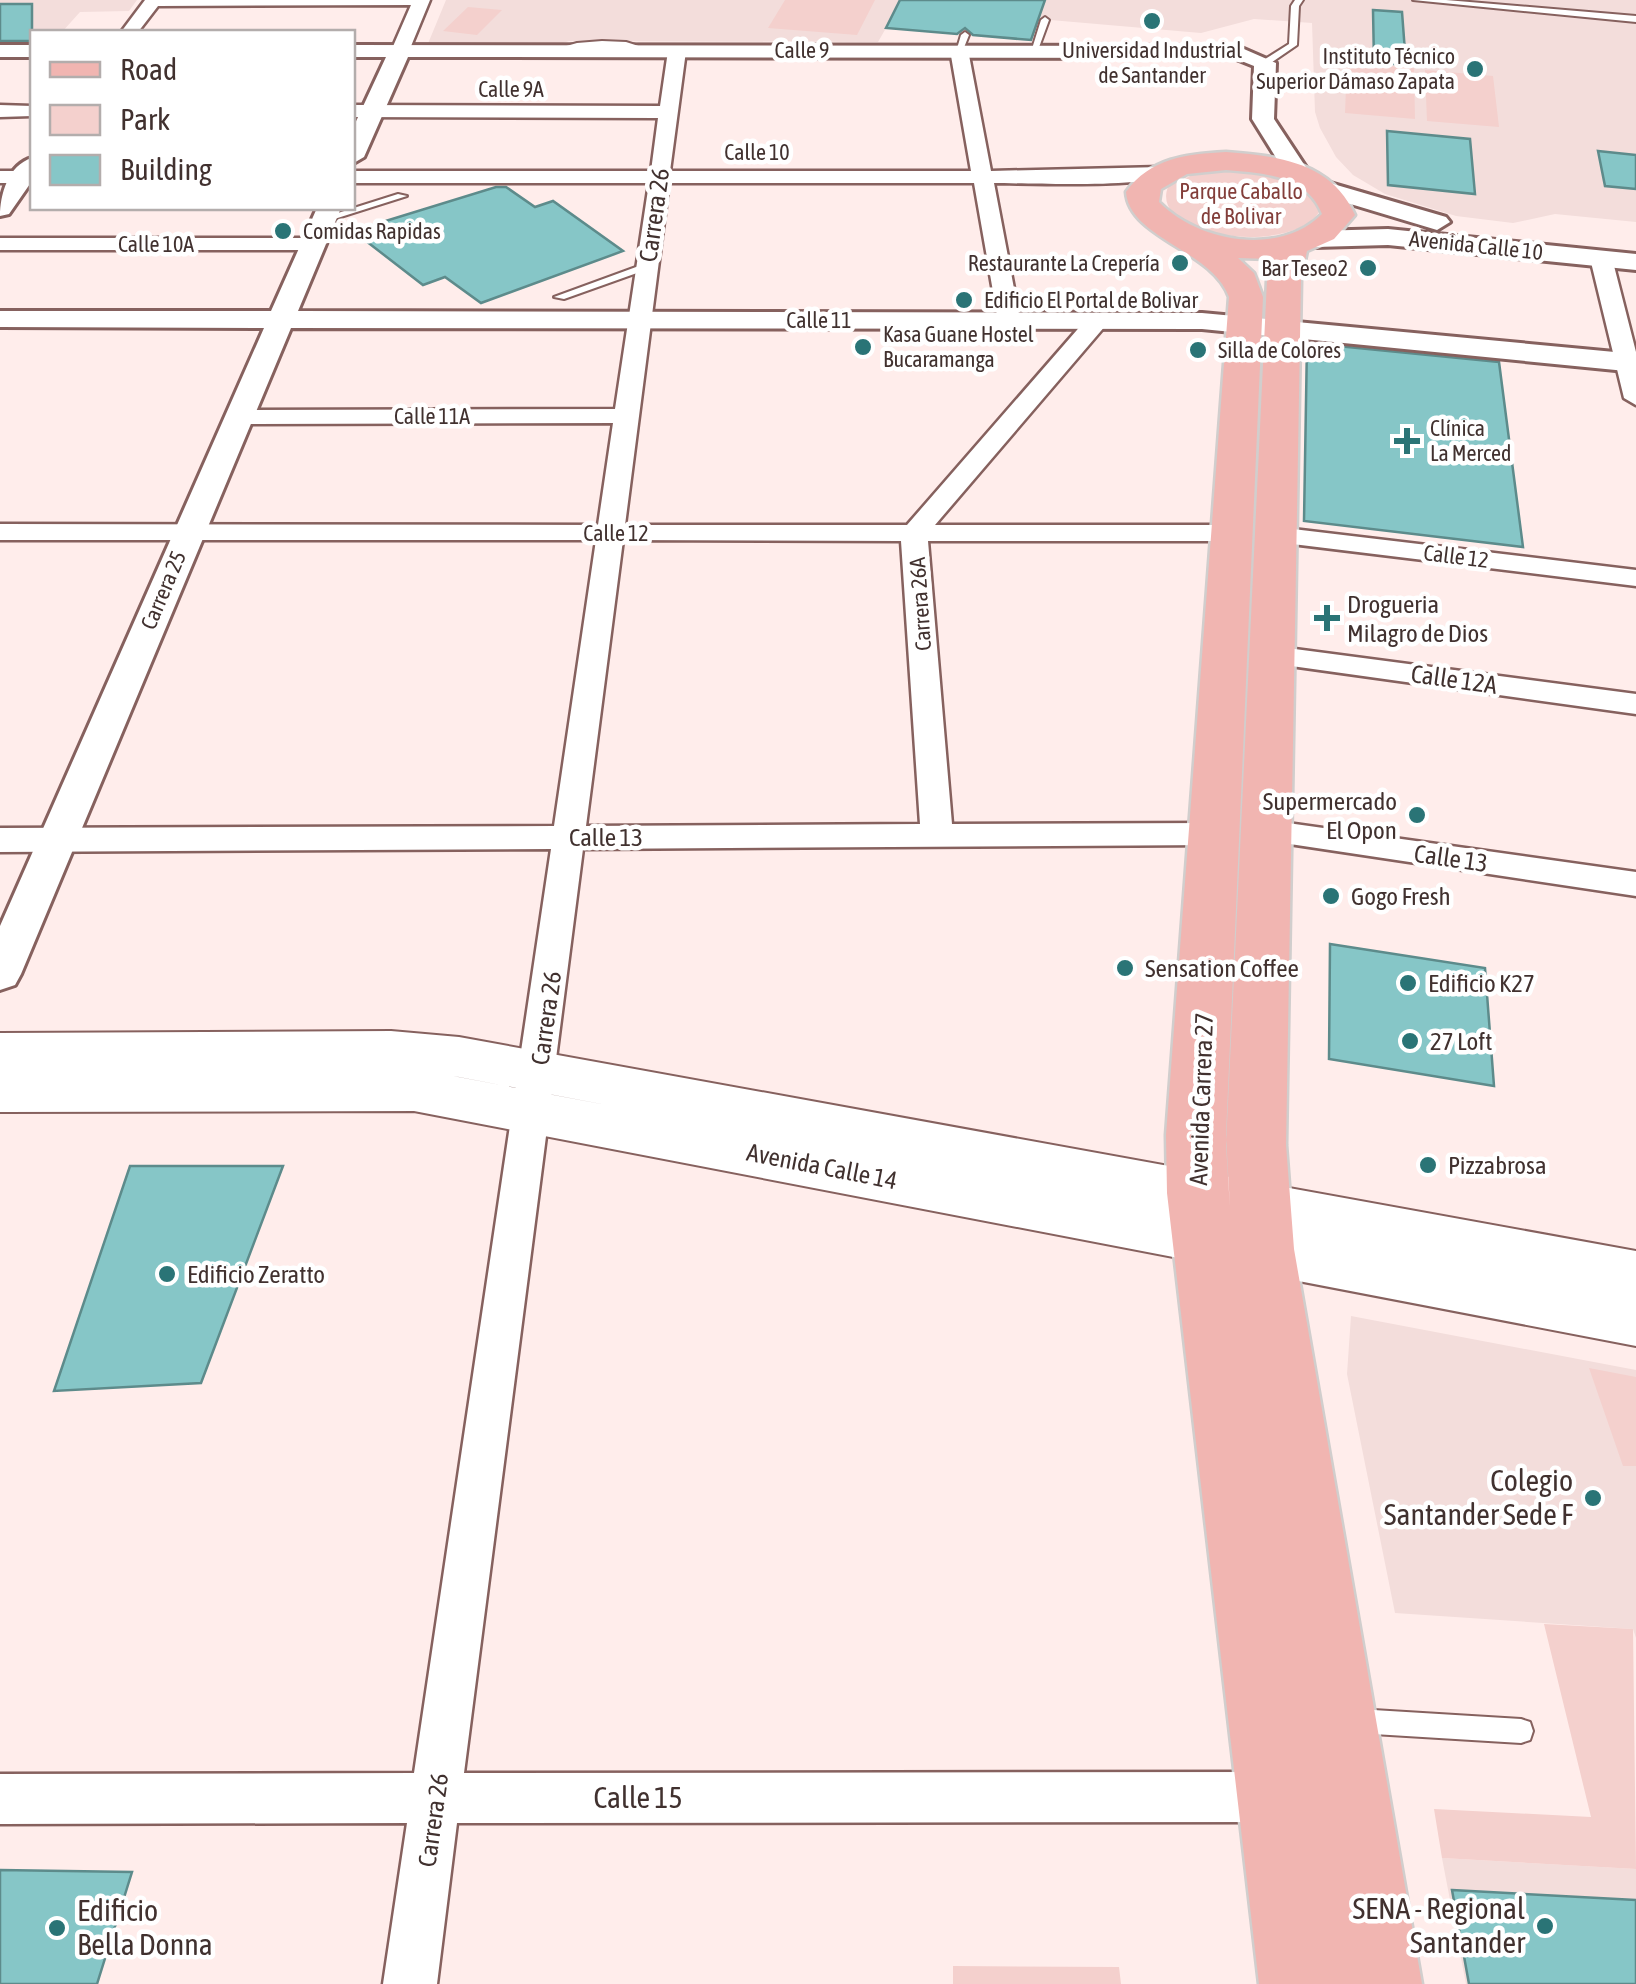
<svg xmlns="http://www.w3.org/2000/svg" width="1636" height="1984" font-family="'Asap Condensed',sans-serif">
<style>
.built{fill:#f3dddb}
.green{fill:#f4d0cd}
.building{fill:#86c6c7;stroke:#5d8b8b;stroke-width:2.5}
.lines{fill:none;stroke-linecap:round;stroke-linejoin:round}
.service-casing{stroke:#86615e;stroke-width:4}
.minor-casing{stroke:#86615e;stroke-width:5}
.tertiary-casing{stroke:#86615e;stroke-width:6}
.secondary-casing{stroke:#86615e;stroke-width:4}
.primary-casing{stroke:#d1cecd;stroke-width:5}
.service{fill:#fff;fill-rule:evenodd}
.minor{fill:#fff;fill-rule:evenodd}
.tertiary{fill:#fff;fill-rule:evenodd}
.secondary{fill:#fff;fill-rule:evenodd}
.primary{fill:#f1b5b1;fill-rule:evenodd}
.poi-dot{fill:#2a7476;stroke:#fff;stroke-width:4}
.labels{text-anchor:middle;stroke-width:9;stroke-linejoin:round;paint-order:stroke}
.far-street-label{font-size:22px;fill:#41312f;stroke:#fff}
.far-poi-label{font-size:22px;fill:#41312f;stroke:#fff;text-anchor:start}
.far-park-label{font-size:22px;fill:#833e3a;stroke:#fff}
.street-label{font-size:25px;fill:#41312f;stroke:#fff}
.poi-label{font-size:25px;fill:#41312f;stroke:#fff;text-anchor:start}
.near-poi-label{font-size:30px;fill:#41312f;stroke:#fff;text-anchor:end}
.near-street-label{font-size:30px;fill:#41312f;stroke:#fff}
</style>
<rect width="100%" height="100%" fill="#ffedeb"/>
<path class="built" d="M 0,0 L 137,0 L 129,11 L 80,12 L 62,32 L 32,32 L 32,44 L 0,43 Z
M 446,0 L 1636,0 L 1636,222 L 1555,214 L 1513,223 L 1456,216 L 1385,194 L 1353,175 L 1336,157 L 1320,128 L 1315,112 L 1312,23 L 1254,19 L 1201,33 L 1039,19 L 1031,41 L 886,28 L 878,42 L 569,41 L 553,46 L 427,46 Z
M 1351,1316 L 1636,1370 L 1636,1638 L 1633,1629 L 1395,1613 L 1347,1374 Z
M 1442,1858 L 1636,1869 L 1636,1984 L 1466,1984 Z"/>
<path class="green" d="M 785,0 L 875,0 L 857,35 L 768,28 Z
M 468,7 L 502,10 L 477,35 L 443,31 Z
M 1347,63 L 1414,68 L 1415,119 L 1345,113 Z
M 1425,70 L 1493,76 L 1499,127 L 1427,121 Z
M 1216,169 C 1253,169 1289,173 1316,200 L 1319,212 C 1291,256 1148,238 1168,187 L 1196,173 Z
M 1589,1368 L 1636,1377 L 1636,1466 L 1623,1466 Z
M 1544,1624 L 1633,1629 L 1636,1869 L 1442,1858 L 1434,1809 L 1591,1817 Z
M 953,1966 L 1119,1967 L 1121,1984 L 953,1984 Z"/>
<path class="building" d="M 900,0 L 1045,0 L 1031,40 L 973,35 L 965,28 L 957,34 L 886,28 Z
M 0,4 L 32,4 L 32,41 L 0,41 Z
M 1373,10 L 1402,12 L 1406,65 L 1374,62 Z
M 1387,131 L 1470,139 L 1475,194 L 1388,185 Z
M 1598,151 L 1636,155 L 1636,189 L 1605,186 Z
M 496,187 L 506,187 L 535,207 L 553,201 L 623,251 L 481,303 L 445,277 L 423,285 L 353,231 Z
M 1307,343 L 1499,362 L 1523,547 L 1304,521 Z
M 1330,944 L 1485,968 L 1494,1086 L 1329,1059 Z
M 130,1166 L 283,1166 L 201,1383 L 54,1391 Z
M 0,1870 L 132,1872 L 97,1984 L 0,1984 Z
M 1452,1890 L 1636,1900 L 1636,1984 L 1469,1984 Z"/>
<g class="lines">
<defs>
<path id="service" d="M 1295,0 L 1303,0 L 1299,6 L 1297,45 L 1268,65 L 1262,65 L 1262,61 L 1289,44 L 1291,6 Z
M 1413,0 L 1446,0 L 1636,16 L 1636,22 Z
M 1045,17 L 1049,20 L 1038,50 L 1031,52 L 1041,20 Z
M 965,32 L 969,35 L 963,50 L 956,52 L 961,35 Z
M 602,41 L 626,42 L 654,51 L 650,54 C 617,44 586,45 553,54 L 549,51 L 577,43 Z
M 398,194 L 407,196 L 328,221 L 319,219 Z
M 647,263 L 652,266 L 651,268 L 564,299 L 554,297 Z
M 1357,1709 L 1521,1719 L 1530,1722 L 1533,1731 L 1530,1740 L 1521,1743 L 1357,1733 L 1348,1730 L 1345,1721 L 1348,1712 Z"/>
<path id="minor" d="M 430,0 L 409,51 L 400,56 L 391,51 L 411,5 L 158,6 L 138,32 L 121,32 L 145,0 Z
M 959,45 L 968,50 L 991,171 L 1161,167 L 1171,173 C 1151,189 1026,183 994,183 L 1020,320 L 1009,327 L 998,320 L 974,183 L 669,183 L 625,525 L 907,525 L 1090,315 L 1106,315 L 1109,320 L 1106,325 L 935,525 L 1232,525 L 1245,533 L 1232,541 L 928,541 L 952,824 L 1213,823 L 1224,826 L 1229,834 L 1224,842 L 1213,845 L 583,849 L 464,1773 L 1276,1772 L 1294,1779 L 1301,1797 L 1294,1815 L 1276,1822 L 457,1823 L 437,1984 L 383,1984 L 407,1823 L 0,1824 L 0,1774 L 414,1773 L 551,849 L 0,852 L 0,828 L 554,826 L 596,540 L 0,540 L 0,524 L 598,525 L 613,423 L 237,424 L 225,417 L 237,410 L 615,409 L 649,183 L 352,183 L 352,171 L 651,171 L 658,118 L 352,117 L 352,105 L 660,106 L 668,51 L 677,46 L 686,51 L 670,171 L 971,171 L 950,50 ZM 623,540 L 901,541 L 920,824 L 586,826 Z
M 0,105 L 32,106 L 32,116 L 0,117 Z
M 0,171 L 32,171 L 32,183 L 0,183 Z
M 0,238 L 313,238 L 324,244 L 313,250 L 0,250 Z
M 1601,252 L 1612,258 L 1636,352 L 1636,405 L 1624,398 L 1590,258 Z
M 1276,527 L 1636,570 L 1636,586 L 1267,541 L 1263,535 Z
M 1272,646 L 1636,694 L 1636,714 L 1262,662 L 1258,655 L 1262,648 Z
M 1267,820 L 1636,872 L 1636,896 L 1256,839 L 1251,831 L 1256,823 Z"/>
<path id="tertiary" d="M 0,45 L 32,45 L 32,57 L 0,57 Z
M 352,45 L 1237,46 L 1276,63 L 1274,119 L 1311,175 L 1299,182 L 1290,180 L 1252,119 L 1254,66 L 1234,58 L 408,57 L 364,157 L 352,164 L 352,130 L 386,57 L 352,57 Z
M 32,158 L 32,181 L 9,214 L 0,216 C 0,195 8,165 32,158 Z
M 1323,181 L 1446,217 L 1450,222 L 1437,230 L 1314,193 L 1311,188 L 1314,183 Z
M 317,208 L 341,208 L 298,311 L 1202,313 L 1636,354 L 1636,372 L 1202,329 L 291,328 L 21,974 L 15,985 L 0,990 L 0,926 L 264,328 L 0,327 L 0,311 L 271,311 Z
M 1388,229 L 1636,254 L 1636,270 L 1388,245 L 1315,247 L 1302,239 L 1315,231 Z"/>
<path id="secondary" d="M 391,1031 L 459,1037 L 1636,1251 L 1636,1346 L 414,1111 L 0,1112 L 0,1033 ZM 453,1076 L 459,1077 L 612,1106 Z"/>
<path id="primary" d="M 1226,152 C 1278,156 1332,162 1355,215 L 1334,239 L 1307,251 L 1301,280 L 1286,1145 L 1294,1249 L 1422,1984 L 1259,1984 L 1167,1193 L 1166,1135 L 1229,297 C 1212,250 1129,238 1126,192 C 1150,158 1187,154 1226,152 ZM 1226,170 C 1262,173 1307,175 1322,214 C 1280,257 1198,242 1159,202 L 1161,189 L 1187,174 ZM 1238,258 L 1272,259 L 1267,280 L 1226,1145 L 1230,1208 L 1226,1135 L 1263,297 L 1254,273 Z"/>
</defs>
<use href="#service" class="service-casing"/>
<use href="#minor" class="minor-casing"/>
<use href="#tertiary" class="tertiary-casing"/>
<use href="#secondary" class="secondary-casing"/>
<use href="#primary" class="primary-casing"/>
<use href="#service" class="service"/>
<use href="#minor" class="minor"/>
<use href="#tertiary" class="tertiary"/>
<use href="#secondary" class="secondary"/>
<use href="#primary" class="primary"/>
</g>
<g class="poi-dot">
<circle cx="1152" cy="21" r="10"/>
<circle cx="1475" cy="69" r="10"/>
<circle cx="283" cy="231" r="10"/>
<circle cx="1180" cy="263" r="10"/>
<circle cx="1368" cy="268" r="10"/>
<circle cx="964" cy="300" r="10"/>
<circle cx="863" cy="347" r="10"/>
<circle cx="1198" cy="350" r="10"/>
<path d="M1402 426h10v10h10v10h-10v10h-10v-10h-10v-10h10z"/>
<path d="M1322 603h10v10h10v10h-10v10h-10v-10h-10v-10h10z"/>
<circle cx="1417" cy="815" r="10"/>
<circle cx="1331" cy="896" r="10"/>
<circle cx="1125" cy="968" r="10"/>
<circle cx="1408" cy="983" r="10"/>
<circle cx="1410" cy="1041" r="10"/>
<circle cx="1428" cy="1165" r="10"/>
<circle cx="167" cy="1274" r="10"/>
<circle cx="1593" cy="1498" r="10"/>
<circle cx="1545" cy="1926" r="10"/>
<circle cx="57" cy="1928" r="10"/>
</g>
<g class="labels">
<g class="far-street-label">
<text x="802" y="58">Calle 9</text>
<text x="511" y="97">Calle 9A</text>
<text x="757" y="160">Calle 10</text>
<text x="156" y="252">Calle 10A</text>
<text transform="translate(1476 245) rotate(6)" y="8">Avenida Calle 10</text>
<text x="819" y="328">Calle 11</text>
<text x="432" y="424">Calle 11A</text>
<text x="616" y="541">Calle 12</text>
<text transform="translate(1456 556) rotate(7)" y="8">Calle 12</text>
<text transform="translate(163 590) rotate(-67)" y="8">Carrera 25</text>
<text transform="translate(920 604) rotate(-94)" y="8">Carrera 26A</text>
</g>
<g class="far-poi-label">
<text x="1152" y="58" text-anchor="middle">Universidad Industrial<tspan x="1152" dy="25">de Santander</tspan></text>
<text x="1455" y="64" text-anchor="end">Instituto Técnico<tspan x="1455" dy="25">Superior Dámaso Zapata</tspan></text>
<text x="303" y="239">Comidas Rapidas</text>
<text x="1160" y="271" text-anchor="end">Restaurante La Crepería</text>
<text x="1348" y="276" text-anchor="end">Bar Teseo2</text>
<text x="984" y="308">Edificio El Portal de Bolivar</text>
<text x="883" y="342">Kasa Guane Hostel<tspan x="883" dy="25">Bucaramanga</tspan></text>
<text x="1218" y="358">Silla de Colores</text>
<text x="1430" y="436">Clínica<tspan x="1430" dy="25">La Merced</tspan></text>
</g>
<g class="far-park-label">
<text x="1241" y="199">Parque Caballo<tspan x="1241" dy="25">de Bolivar</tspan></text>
</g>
<g class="street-label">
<text transform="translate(654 215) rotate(-82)" y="9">Carrera 26</text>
<text transform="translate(1454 679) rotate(8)" y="9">Calle 12A</text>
<text x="606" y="846">Calle 13</text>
<text transform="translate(1451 858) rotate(8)" y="9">Calle 13</text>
<text transform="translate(546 1018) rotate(-82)" y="9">Carrera 26</text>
<text transform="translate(1201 1099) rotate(-88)" y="9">Avenida Carrera 27</text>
<text transform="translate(822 1166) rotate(11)" y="9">Avenida Calle 14</text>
<text transform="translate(433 1820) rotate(-82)" y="9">Carrera 26</text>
</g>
<g class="poi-label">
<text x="1347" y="613">Drogueria<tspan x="1347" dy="29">Milagro de Dios</tspan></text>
<text x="1397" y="810" text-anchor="end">Supermercado<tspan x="1397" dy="29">El Opon</tspan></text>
<text x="1351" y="905">Gogo Fresh</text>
<text x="1145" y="977">Sensation Coffee</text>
<text x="1428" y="992">Edificio K27</text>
<text x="1430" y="1050">27 Loft</text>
<text x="1448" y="1174">Pizzabrosa</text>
<text x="187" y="1283">Edificio Zeratto</text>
</g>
<g class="near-poi-label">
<text x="1573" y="1491">Colegio<tspan x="1573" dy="34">Santander Sede F</tspan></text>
<text x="1525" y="1919">SENA - Regional<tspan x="1525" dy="34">Santander</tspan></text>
<text x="77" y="1921" text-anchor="start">Edificio<tspan x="77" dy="34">Bella Donna</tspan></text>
</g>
<g class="near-street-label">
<text x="638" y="1808">Calle 15</text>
</g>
</g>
<rect x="30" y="30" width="325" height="180" fill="#ffffff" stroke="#b3adac" stroke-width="2.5"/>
<rect x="50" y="62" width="50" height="15" fill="#f1b5b1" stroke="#b3adac" stroke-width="2.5"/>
<text x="120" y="80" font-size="30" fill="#41312f">Road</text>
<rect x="50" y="105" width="50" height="30" fill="#f4d0cd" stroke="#b3adac" stroke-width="2.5"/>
<text x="120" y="130" font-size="30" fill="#41312f">Park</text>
<rect x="50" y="155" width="50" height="30" fill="#86c6c7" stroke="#b3adac" stroke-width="2.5"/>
<text x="120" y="180" font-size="30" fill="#41312f">Building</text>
</svg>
